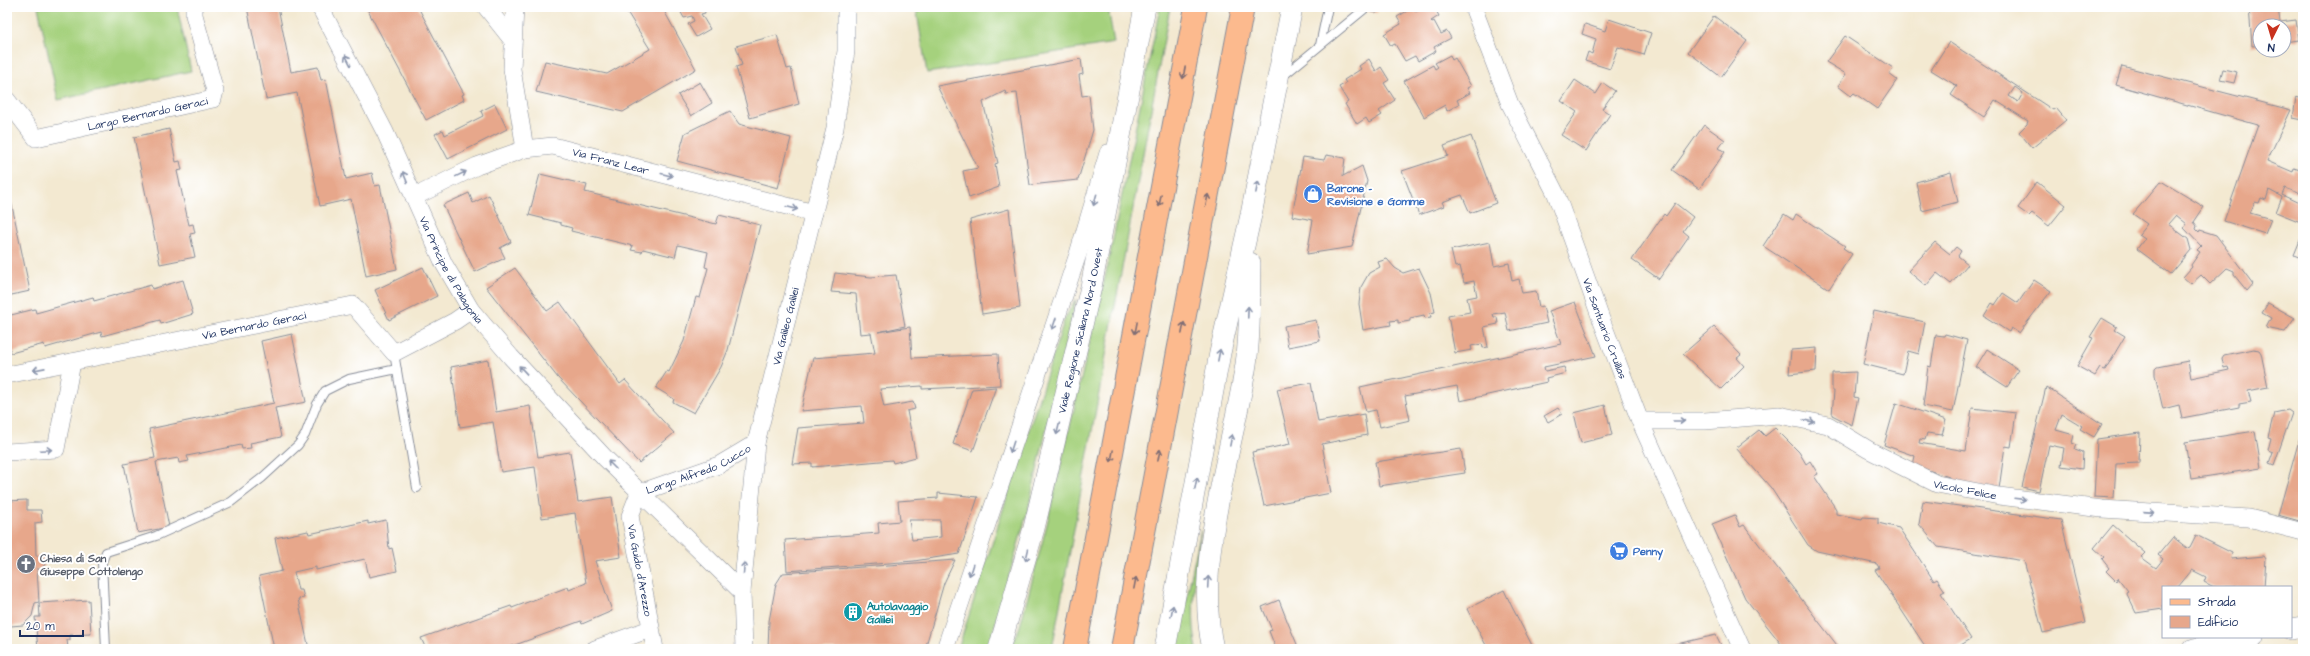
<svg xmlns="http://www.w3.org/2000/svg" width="2310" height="656" font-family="'Architects Daughter',sans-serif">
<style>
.grass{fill:#a5d17d;stroke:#60806e}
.building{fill:#e7a78b;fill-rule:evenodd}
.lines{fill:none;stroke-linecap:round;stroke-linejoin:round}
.service-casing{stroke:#878c98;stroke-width:10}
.minor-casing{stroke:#878c98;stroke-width:18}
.tertiary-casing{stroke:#878c98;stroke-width:22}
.primary-casing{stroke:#878c98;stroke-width:24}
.service{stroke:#fff;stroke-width:8}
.minor{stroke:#fff;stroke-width:17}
.tertiary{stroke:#fff;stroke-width:21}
.primary{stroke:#fcba8e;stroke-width:22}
.oneway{stroke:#8d97ae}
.oneway2{stroke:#806e74}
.labels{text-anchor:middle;stroke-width:4;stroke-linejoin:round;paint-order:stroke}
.street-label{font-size:11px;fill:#1b2f5e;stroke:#fff}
.shop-label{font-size:11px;font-weight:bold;fill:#366cbe;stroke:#fff;text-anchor:start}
.worship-label{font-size:11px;font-weight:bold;fill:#5b616d;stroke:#fff;text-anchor:start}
.culture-label{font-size:11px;font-weight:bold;fill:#0d838f;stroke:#fff;text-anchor:start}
</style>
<rect width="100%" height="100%" fill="#fff"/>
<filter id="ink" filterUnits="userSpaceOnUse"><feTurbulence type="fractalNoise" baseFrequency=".025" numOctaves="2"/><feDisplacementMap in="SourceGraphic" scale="8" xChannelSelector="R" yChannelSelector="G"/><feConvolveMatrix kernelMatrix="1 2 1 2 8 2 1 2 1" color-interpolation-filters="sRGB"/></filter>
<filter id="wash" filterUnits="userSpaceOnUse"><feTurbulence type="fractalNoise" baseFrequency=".012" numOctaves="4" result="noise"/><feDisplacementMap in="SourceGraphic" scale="16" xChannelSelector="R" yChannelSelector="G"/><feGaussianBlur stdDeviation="0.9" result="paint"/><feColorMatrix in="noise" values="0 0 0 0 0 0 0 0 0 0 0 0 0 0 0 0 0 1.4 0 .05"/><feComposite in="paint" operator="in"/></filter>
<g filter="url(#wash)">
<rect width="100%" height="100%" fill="#f3e9d1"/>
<path class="grass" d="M 38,7 L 177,7 L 191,71 L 58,100 Z
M 916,7 L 1108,7 L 1114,43 L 927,73 Z
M 1160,7 L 1170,7 L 1052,649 L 1011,649 L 1020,626 L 1047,524 L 1108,264 Z
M 1076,299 L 1028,510 L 991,639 L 987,649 L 958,649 L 1065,318 Z
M 1201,530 C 1196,569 1189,610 1197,649 L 1176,649 Z"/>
<g id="blocks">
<path class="building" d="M 247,7 L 278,7 L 291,72 L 318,67 L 321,80 L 326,79 L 346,179 L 372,173 L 375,186 L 380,185 L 397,269 L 366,276 L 351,199 L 320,206 L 297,93 L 266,99 Z
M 366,7 L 418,7 L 464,94 L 462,95 L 464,100 L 426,120 Z
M 624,7 L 662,7 L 696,69 L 623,112 L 536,92 L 545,61 L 607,74 L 650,49 Z
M 678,7 L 704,7 L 705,13 L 701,14 L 710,29 L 696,37 L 688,24 L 694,21 L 692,16 L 684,18 Z
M 1348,7 L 1378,7 L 1377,13 Z
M 1414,7 L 1416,12 L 1424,7 L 1434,7 L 1439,16 L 1431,21 L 1432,22 L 1434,21 L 1441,34 L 1447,31 L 1451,38 L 1434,47 L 1436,51 L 1418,61 L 1415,56 L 1405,61 L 1395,44 L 1391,46 L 1384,34 L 1401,24 L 1397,17 Z
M 2249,7 L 2278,7 L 2280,22 L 2296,20 L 2299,40 L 2284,42 L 2284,26 L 2260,26 L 2260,45 L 2252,46 Z
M 1714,16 L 1747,41 L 1721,77 L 1688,52 Z
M 1609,19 L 1651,33 L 1644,55 L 1618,47 L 1610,69 L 1585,61 L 1588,52 L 1592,54 L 1596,39 L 1582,34 L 1585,24 L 1605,31 Z
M 777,35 L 787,69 L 791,68 L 799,104 L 750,118 L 736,67 L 742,65 L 736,46 Z
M 1845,36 L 1893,68 L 1889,74 L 1897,80 L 1877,109 L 1854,93 L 1851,96 L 1838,86 L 1846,74 L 1826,62 Z
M 1949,42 L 2053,110 L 2056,108 L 2066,120 L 2032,148 L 2019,132 L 2027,124 L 2028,121 L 1995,100 L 1984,117 L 1951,95 L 1957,86 L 1931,70 ZM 2015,87 L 2023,93 L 2018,102 L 2009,96 Z
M 1450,55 L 1452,60 L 1455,58 L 1471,86 L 1467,88 L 1470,93 L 1457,100 L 1459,104 L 1447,111 L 1445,105 L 1424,117 L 1404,81 L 1433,65 L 1435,69 L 1438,67 L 1435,63 Z
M 1081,59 L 1083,74 L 1079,75 L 1082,96 L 1089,95 L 1093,130 L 1078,180 L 1030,185 L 1017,93 L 1006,94 L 1005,91 L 983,102 L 998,163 L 995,164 L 999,187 L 969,198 L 963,171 L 978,168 L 937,86 Z
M 1369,59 L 1376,71 L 1381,67 L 1389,80 L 1384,83 L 1395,100 L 1379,111 L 1382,115 L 1369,123 L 1366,118 L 1357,124 L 1345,104 L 1348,102 L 1339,87 L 1346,83 L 1344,80 L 1361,69 L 1359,66 Z
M 2122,66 L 2291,110 L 2267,161 L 2293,172 L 2294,168 L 2303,171 L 2303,184 L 2299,193 L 2285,188 L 2282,195 L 2303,205 L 2303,223 L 2276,212 L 2282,197 L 2269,190 L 2266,200 L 2261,198 L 2259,203 L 2255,202 L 2250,213 L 2271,219 L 2265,234 L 2224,221 L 2258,125 L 2116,85 Z
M 2223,69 L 2237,72 L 2234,83 L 2220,80 Z
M 1575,80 L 1596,94 L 1603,83 L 1615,91 L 1602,109 L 1610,114 L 1586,151 L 1561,135 L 1577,112 L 1561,101 Z
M 700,82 L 712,103 L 691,116 L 678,95 Z
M 2296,97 L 2303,99 L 2303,120 L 2293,118 Z
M 495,104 L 507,129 L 448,159 L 435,134 L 443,130 L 445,135 L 483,116 L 481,111 Z
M 730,111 L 739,124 L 791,138 L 778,188 L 677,161 L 685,133 Z
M 1704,125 L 1725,140 L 1719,148 L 1725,152 L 1699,189 L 1672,170 Z
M 169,129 L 176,162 L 180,161 L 182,170 L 177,171 L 189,225 L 193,224 L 195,233 L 190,234 L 195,257 L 160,264 L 134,137 Z
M 1471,136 L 1496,203 L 1470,213 L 1462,195 L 1442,202 L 1444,206 L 1419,215 L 1402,171 L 1448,156 L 1444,146 Z
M 1326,155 L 1345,158 L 1343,176 L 1362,166 L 1367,181 L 1352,247 L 1307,254 L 1313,220 L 1292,216 L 1303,157 L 1324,160 Z
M 1951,172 L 1958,202 L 1922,211 L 1916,182 Z
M 540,174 L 587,185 L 585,192 L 716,224 L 719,215 L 760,225 L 728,350 L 721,367 L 694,413 L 673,402 L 674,399 L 656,388 L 667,371 L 669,372 L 684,341 L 696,297 L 700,298 L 708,268 L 705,267 L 708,252 L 678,245 L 675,257 L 643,249 L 642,252 L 631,250 L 633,246 L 571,231 L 572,228 L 561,225 L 561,223 L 529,215 Z
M 2161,181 L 2204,207 L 2194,222 L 2197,226 L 2196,229 L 2199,232 L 2200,230 L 2216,235 L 2253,284 L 2247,291 L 2234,275 L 2234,271 L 2227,268 L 2210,284 L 2201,275 L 2191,284 L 2183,277 L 2192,267 L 2191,265 L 2200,252 L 2197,250 L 2201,246 L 2184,228 L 2187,224 L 2176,215 L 2168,224 L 2188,239 L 2191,250 L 2171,274 L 2137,249 L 2145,238 L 2139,234 L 2147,224 L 2133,214 Z
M 7,182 L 30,291 L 7,296 Z
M 2037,182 L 2066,205 L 2049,226 L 2032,213 L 2029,216 L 2018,208 Z
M 469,193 L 473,203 L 489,195 L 511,242 L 500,248 L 505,258 L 475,272 L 443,205 Z
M 1675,203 L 1693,217 L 1683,231 L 1689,236 L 1659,279 L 1632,260 L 1664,214 L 1666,216 Z
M 1009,209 L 1020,308 L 982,314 L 970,220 Z
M 1784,214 L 1793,220 L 1796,214 L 1845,246 L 1843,248 L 1852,254 L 1829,289 L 1763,246 Z
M 2303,233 L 2303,259 L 2294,255 Z
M 1490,242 L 1494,266 L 1509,263 L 1512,281 L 1519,279 L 1522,293 L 1536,291 L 1539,307 L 1543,306 L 1547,323 L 1509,331 L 1505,312 L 1493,314 L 1494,317 L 1497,317 L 1498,324 L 1484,327 L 1488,347 L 1483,348 L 1482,344 L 1471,346 L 1472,350 L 1455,353 L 1448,316 L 1470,312 L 1467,298 L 1477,296 L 1474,281 L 1464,283 L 1460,266 L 1455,267 L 1451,250 Z
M 1935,242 L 1950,254 L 1956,247 L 1961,251 L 1958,256 L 1968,264 L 1951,284 L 1937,273 L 1926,286 L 1908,271 Z
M 1387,259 L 1395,268 L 1403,273 L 1419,268 L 1431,293 L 1435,312 L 1430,313 L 1431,317 L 1425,318 L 1424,315 L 1410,318 L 1410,321 L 1398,323 L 1398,320 L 1390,321 L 1391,325 L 1363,330 L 1359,304 L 1361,287 L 1369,273 L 1380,267 L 1378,262 Z
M 423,267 L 437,296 L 389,320 L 375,290 Z
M 515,268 L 547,311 L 560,302 L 620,384 L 625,380 L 674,433 L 639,463 L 558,378 L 486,287 Z
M 835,273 L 871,277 L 896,275 L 905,326 L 878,332 L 910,327 L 912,358 L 998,354 L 1000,385 L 922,389 L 922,386 L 880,389 L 884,407 L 913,402 L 915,409 L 907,411 L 916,457 L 893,463 L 892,460 L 812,467 L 812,463 L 792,464 L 798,428 L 864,423 L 862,406 L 801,411 L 813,358 L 875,353 L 871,333 L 860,334 L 856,294 L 831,292 Z
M 183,280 L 193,314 L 161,324 L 160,320 L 102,336 L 101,332 L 45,348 L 44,344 L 11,353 L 7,340 L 7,316 L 35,309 L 36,313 L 93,297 L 94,301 L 151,285 L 152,289 Z
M 2034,280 L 2051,291 L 2019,333 L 2011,328 L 2009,332 L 1984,316 L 1992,303 L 1995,305 L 2003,293 L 2018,303 Z
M 1575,302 L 1596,356 L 1544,367 L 1545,371 L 1564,367 L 1566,373 L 1546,378 L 1547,382 L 1460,401 L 1457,386 L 1405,396 L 1410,420 L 1380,427 L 1376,410 L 1366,412 L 1360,387 L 1561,344 L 1549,311 Z
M 2268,303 L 2295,318 L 2285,332 L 2266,328 L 2271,318 L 2262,313 Z
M 1874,311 L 1925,322 L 1919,354 L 1908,351 L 1903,374 L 1863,364 Z
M 2102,318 L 2117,327 L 2115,330 L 2125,336 L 2105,370 L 2100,368 L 2095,376 L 2077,366 L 2093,338 L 2090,337 Z
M 1316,320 L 1320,341 L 1288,347 L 1284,326 Z
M 1714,327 L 1741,355 L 1737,358 L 1744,366 L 1721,389 L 1683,354 Z
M 292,334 L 306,402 L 275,408 L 281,437 L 250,443 L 251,448 L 242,449 L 241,445 L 187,456 L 189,461 L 179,463 L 178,458 L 156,462 L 169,527 L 138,533 L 124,464 L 155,458 L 149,429 L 274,403 L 261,341 Z
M 1945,334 L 1967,340 L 1953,412 L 1923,406 L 1928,366 L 1931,367 L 1936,335 L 1944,336 Z
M 1817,348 L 1816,371 L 1789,374 L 1791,350 Z
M 1987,349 L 2019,370 L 2007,387 L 1976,367 Z
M 2254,349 L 2259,350 L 2261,353 L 2268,387 L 2248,391 L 2251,402 L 2239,404 L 2239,407 L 2182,418 L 2179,405 L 2163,409 L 2155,375 L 2155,369 L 2157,367 L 2188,361 L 2191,378 L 2229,370 L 2228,367 L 2224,368 L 2222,358 L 2224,355 Z
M 488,360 L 496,412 L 530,406 L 538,457 L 570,452 L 578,502 L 612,497 L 621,557 L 595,561 L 612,611 L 582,624 L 581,621 L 504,649 L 426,649 L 421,638 L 511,606 L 512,608 L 568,587 L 569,590 L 586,583 L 575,513 L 542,518 L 535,467 L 501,472 L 493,422 L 460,427 L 451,367 Z
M 1856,372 L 1854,397 L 1858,398 L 1852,425 L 1832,415 L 1834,391 L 1832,391 L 1832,373 Z
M 1311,383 L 1318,422 L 1364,414 L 1367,435 L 1322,444 L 1331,493 L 1264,506 L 1252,452 L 1290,444 L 1277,389 Z
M 996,387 L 973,451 L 953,444 L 972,389 Z
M 2046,387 L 2102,424 L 2094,437 L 2080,429 L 2082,426 L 2062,414 L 2056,430 L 2074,435 L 2072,443 L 2077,445 L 2075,449 L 2083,452 L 2082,469 L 2061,466 L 2064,448 L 2049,445 L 2039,491 L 2022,487 Z
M 1896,403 L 1946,420 L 1942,435 L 1927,433 L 1925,440 L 1920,439 L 1919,443 L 1966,451 L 1972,408 L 2016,413 L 2011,447 L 2005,446 L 1999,489 L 1948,481 L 1949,477 L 1913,465 L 1915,456 L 1884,445 Z
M 1605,405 L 1612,435 L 1581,443 L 1574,413 Z
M 1558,408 L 1562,414 L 1548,422 L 1544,416 Z
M 2288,410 L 2292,413 L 2274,465 L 2269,463 L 2273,452 L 2268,450 L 2271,438 L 2268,437 L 2274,413 Z
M 2303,426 L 2303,522 L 2278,515 Z
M 1775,428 L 1799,452 L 1806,464 L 1810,461 L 1818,474 L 1814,476 L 1836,509 L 1836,514 L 1862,519 L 1863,517 L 1878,518 L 1878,523 L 1899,528 L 1934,581 L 1937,579 L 1945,591 L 1941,593 L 1971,639 L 1954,649 L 1927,649 L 1875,570 L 1879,568 L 1877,564 L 1817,551 L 1808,545 L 1771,488 L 1736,448 L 1759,430 L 1765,436 Z
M 2255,431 L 2261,468 L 2191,479 L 2185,442 Z
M 2140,433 L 2139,463 L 2116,464 L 2114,498 L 2094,497 L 2097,439 Z
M 1461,449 L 1465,473 L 1379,486 L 1375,462 Z
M 938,493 L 978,497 L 959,554 L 914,561 L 787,571 L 785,540 L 879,533 L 878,523 L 900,521 L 898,501 L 938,498 ZM 909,520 L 940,520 L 941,537 L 912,540 Z
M 27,500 L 27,510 L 41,510 L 42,522 L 35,523 L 36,556 L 42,556 L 46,562 L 42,569 L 37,569 L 39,602 L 35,603 L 32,616 L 23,625 L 11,626 L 7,625 L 7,501 Z
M 1923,501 L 2061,520 L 2086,623 L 2043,633 L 2024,561 L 1938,547 L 1919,524 Z
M 1735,515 L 1740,527 L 1744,525 L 1840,649 L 1785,649 L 1745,598 L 1712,524 Z
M 386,520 L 389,549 L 392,548 L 397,571 L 369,577 L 365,559 L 316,570 L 316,567 L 294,572 L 298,590 L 302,590 L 304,598 L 298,599 L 309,649 L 274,649 L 259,576 L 282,571 L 275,538 L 308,531 L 309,534 L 368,521 L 368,524 Z
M 2113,525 L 2145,553 L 2141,557 L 2156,568 L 2163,559 L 2158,555 L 2173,537 L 2187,548 L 2190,547 L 2196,535 L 2232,553 L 2231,559 L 2264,556 L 2266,559 L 2264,587 L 2214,587 L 2204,582 L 2206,577 L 2192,570 L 2178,587 L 2163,587 L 2163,609 L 2136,613 L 2126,592 L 2128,591 L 2118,578 L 2116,581 L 2106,571 L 2109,568 L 2102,559 L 2104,557 L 2094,548 Z
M 955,560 L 944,583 L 925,649 L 768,649 L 769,621 L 776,584 L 783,573 Z
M 1504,590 L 1512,607 L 1534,649 L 1488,649 L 1467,609 Z
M 89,600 L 91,634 L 70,635 L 70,640 L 67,640 L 68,648 L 38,649 L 35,617 L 40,617 L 39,603 Z
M 1279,600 L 1288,623 L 1299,649 L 1276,649 L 1269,631 L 1272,630 L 1262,607 Z
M 1716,635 L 1723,649 L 1659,649 L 1659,648 Z"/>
</g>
</g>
<g filter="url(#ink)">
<use href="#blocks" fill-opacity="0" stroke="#878c98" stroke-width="1"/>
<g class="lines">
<defs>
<path id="service" d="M 1320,45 L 1328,7
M 1283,76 L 1367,7
M 394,353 L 417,488
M 106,649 L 102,562 L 106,552 L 156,536 L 231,502 L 262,478 L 298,445 L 305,435 L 317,404 L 325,391 L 349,379 L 397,369"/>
<g id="minor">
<path id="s1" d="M 320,7 L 385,132 L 444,264 L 471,310 L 511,357 L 606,459 L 742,592"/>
<path d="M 486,7 L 513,41"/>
<path d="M 515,7 L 512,69 L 525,149"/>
<path id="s2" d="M 1473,7 L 1510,104 L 1556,194 L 1601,319 L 1640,421 L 1742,649"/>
<path id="s3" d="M 7,100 L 36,138 L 213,99 L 215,91 L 194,15 L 194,7"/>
<path id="s4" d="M 414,197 L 477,166 L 525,149 L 553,146 L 814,213"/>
<path id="s5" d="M 7,375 L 353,305 L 394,353 L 455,321 L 471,310"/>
<path id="s6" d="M 1640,421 L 1705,421 L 1779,415 L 1828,425 L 1869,450 L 1937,484 L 1999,496 L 2102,509 L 2249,518 L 2303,532"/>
<path d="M 7,452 L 56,449 L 72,362"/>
<path id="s7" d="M 639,493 L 630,516 L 655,649"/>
<path id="s8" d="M 639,493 L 719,465 L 756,443"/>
<path d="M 595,649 L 650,629"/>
<path id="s9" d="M 744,649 L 742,592 L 756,443 L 835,128 L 846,51 L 846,7"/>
<path d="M 945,649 L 1078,254 L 1108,153"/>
</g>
<g id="tertiary">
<path d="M 2291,629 L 2303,627"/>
<path id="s10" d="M 999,649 L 1034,528 L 1091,287 L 1145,7"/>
<path d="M 1165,649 L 1220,353 L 1251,215 L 1292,7"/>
<path d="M 1213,649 C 1193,562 1233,451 1246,364 C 1251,331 1249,296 1250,263"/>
<path d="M 2194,649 L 2253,637"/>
</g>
<path id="primary" d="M 1075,649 L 1196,7
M 1122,649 L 1243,7"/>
</defs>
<use href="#service" class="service-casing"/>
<use href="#minor" class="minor-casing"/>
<use href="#tertiary" class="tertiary-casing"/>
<use href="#primary" class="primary-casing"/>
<use href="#service" class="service"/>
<use href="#minor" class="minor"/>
<use href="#tertiary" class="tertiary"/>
<use href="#primary" class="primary"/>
</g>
<defs><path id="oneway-shaft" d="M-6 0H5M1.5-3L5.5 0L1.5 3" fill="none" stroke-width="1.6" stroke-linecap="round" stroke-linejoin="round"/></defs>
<g class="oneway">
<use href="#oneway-shaft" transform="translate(348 60) rotate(-117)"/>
<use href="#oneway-shaft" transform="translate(461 174) rotate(-26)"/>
<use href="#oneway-shaft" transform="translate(667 175) rotate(14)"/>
<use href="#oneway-shaft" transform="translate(405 177) rotate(-112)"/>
<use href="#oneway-shaft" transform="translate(1257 187) rotate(-79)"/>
<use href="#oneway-shaft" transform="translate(1095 200) rotate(106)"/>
<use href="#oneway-shaft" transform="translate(792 208) rotate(14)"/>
<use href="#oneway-shaft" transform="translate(1248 312) rotate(-88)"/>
<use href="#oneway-shaft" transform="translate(1054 324) rotate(109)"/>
<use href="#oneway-shaft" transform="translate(1219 355) rotate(-79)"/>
<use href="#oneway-shaft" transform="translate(39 369) rotate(169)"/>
<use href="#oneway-shaft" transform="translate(523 370) rotate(-133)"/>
<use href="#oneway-shaft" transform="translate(1679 421)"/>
<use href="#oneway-shaft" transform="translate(1809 421) rotate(11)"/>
<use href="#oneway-shaft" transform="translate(1058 429) rotate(104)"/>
<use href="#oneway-shaft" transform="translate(1231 440) rotate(-79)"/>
<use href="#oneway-shaft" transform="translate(1012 447) rotate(108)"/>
<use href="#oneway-shaft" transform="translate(46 450) rotate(-3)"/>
<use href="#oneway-shaft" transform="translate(612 465) rotate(-135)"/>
<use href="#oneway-shaft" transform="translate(1196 483) rotate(-79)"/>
<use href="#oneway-shaft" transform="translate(2020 499) rotate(7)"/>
<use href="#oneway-shaft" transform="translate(2149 512) rotate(4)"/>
<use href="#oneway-shaft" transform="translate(1027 555) rotate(104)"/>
<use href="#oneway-shaft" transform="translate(744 568) rotate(-85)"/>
<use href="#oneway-shaft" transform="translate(971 570) rotate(108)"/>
<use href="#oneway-shaft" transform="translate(1208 582) rotate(-87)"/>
<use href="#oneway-shaft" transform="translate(1172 611) rotate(-79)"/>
</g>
<g class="oneway2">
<use href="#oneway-shaft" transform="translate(1184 73) rotate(101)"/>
<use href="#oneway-shaft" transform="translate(1207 200) rotate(-79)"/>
<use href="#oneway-shaft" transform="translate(1160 201) rotate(101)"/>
<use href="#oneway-shaft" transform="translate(1136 328) rotate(101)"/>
<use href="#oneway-shaft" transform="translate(1183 328) rotate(-79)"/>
<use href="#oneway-shaft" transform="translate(1159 455) rotate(-79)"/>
<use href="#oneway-shaft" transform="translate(1112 456) rotate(101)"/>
<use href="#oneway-shaft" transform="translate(1135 583) rotate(-79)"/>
</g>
</g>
<defs>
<symbol id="shop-disc" viewBox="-11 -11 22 22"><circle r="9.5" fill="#3f7fe0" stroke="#fff"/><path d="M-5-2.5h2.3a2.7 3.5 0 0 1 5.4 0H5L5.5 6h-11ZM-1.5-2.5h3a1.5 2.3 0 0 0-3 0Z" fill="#fff"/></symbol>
<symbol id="supermarket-disc" viewBox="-11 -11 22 22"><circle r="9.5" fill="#3f7fe0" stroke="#fff"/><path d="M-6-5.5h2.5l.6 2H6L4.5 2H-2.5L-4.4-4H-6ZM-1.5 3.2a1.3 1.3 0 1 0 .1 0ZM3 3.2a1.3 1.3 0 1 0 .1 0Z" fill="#fff"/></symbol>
<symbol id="church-disc" viewBox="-11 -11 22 22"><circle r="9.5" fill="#6b7280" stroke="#fff"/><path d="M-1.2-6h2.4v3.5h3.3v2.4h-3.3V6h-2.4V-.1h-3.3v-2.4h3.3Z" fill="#fff"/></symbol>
<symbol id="building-disc" viewBox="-11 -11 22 22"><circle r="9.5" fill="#0f9aa8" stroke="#fff"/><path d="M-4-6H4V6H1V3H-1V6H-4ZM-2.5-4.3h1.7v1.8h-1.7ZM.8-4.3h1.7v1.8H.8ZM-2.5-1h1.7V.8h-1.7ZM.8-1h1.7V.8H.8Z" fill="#fff"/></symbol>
</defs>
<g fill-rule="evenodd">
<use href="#shop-disc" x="1302" y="183" width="22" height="22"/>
<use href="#supermarket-disc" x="1608" y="540" width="22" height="22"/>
<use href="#church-disc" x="15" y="553" width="22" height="22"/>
<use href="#building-disc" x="842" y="601" width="22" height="22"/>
</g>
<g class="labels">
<g class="street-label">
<text dy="4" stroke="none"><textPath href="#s3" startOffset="162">Largo Bernardo Geraci</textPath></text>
<text dy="4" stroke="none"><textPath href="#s4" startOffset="209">Via Franz Lear</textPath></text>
<text dy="4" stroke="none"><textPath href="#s1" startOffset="294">Via Principe di Palagonia</textPath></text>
<text dy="4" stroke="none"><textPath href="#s5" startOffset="252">Via Bernardo Geraci</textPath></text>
<text dy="4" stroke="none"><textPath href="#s9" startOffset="327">Via Galileo Galilei</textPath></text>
<text dy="4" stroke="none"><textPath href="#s2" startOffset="348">Via Santuario Cruillas</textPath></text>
<text dy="4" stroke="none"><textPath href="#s10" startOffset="329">Viale Regione Siciliana Nord Ovest</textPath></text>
<text dy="4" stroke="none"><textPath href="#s8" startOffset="64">Largo Alfredo Cucco</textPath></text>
<text dy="4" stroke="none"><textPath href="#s6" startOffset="342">Vicolo Felice</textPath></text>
<text dy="4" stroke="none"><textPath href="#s7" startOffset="80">Via Guido d'Arezzo</textPath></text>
</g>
<g class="shop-label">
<text x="1327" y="192">Barone -<tspan x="1327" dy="13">Revisione e Gomme</tspan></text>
<text x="1633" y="555">Penny</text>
</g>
<g class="worship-label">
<text x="40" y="562">Chiesa di San<tspan x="40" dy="13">Giuseppe Cottolengo</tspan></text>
</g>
<g class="culture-label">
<text x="867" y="610">Autolavaggio<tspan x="867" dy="13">Galilei</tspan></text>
</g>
</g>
<rect width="2310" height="656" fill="none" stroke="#fff" stroke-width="24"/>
<rect x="2162" y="586" width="130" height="52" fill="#ffffff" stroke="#a4acbf"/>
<rect x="2170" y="599" width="20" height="6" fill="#fcba8e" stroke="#a4acbf"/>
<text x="2198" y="606" font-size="12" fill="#1b2f5e">Strada</text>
<rect x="2170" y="616" width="20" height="12" fill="#e7a78b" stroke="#a4acbf"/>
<text x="2198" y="626" font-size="12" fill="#1b2f5e">Edificio</text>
<g transform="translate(2272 38) rotate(185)"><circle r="19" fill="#ffffff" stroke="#a4acbf"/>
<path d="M0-3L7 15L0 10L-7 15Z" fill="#c8321e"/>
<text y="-6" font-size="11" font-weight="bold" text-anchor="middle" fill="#1b2f5e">N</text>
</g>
<path d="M20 630v6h63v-6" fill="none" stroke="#1b2f5e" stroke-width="2"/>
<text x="26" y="630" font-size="12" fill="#1b2f5e" stroke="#ffffff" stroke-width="3" paint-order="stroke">20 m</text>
</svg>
